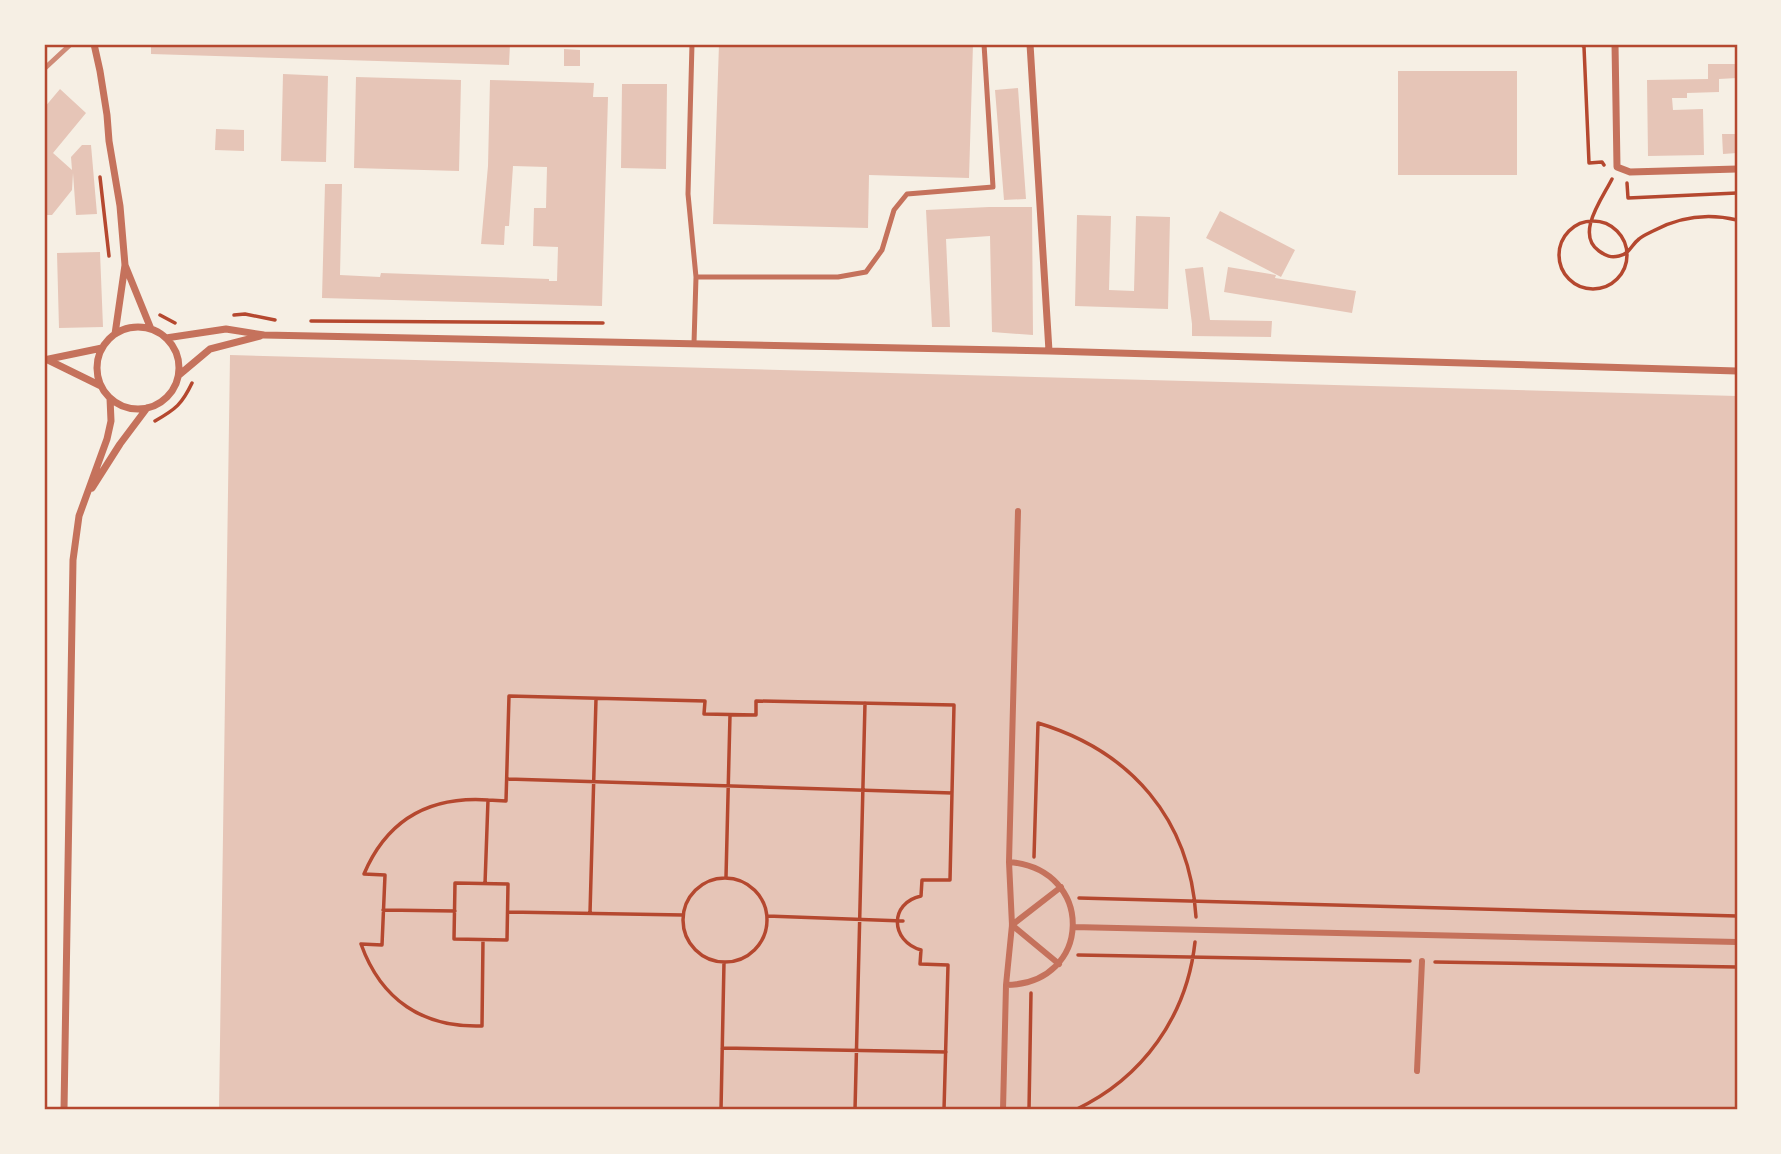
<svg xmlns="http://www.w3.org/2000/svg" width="1781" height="1154" font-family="'PT Serif',serif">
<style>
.building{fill:#e6c5b7}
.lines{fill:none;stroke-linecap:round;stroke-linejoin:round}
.path{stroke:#b5482f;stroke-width:3.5}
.service{stroke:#c5725c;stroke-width:5}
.pedestrian{stroke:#c5725c;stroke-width:6}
.minor{stroke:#c5725c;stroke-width:7}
.rail{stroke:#cf8b77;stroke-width:5}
.neatline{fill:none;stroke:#b5482f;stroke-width:2.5}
</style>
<rect width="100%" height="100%" fill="#f6efe4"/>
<path class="building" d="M 151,44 L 510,44 L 509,65 L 151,54 Z
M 719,44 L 973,44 L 969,178 L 869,175 L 868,228 L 713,224 Z
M 564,49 L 580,50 L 580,66 L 564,66 Z
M 1708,64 L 1737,64 L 1737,78 L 1719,79 L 1719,92 L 1687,93 L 1687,98 L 1672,98 L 1673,110 L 1703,109 L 1704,155 L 1648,156 L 1647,80 L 1708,79 Z
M 1398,71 L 1517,71 L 1517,175 L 1398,175 Z
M 283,74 L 328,76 L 326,162 L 281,161 Z
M 356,77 L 461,80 L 459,171 L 354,168 Z
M 490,80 L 594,83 L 593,97 L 608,97 L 602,306 L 322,298 L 325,184 L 342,184 L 340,275 L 380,277 L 381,273 L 549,279 L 549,281 L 557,281 L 558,247 L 533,246 L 534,208 L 546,208 L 547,167 L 513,166 L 509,226 L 505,226 L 504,245 L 481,244 L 488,166 Z
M 622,84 L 667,84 L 666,169 L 621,168 Z
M 1018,88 L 1026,199 L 1004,200 L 995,90 Z
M 60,89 L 86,113 L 53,153 L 72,170 L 71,157 L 82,145 L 91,145 L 97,214 L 76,215 L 73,173 L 72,190 L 52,215 L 44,215 L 44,108 Z
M 216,129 L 244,130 L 244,151 L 215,150 Z
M 1722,134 L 1737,134 L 1737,153 L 1723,154 Z
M 989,207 L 1032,207 L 1033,335 L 992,332 L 990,236 L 946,239 L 950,327 L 932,327 L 926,210 Z
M 1220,211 L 1295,250 L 1281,277 L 1206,238 Z
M 1077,215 L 1111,216 L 1109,290 L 1134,291 L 1136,216 L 1170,217 L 1168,309 L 1075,306 Z
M 100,252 L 103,327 L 59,328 L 57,253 Z
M 1203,267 L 1210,320 L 1272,321 L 1271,337 L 1192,336 L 1192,324 L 1185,269 Z
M 1228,267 L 1276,275 L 1275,278 L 1356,291 L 1352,313 L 1224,292 Z
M 230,355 L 1737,396 L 1737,1110 L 219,1110 Z"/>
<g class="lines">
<path class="path" d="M 1132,44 L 1180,44
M 1581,44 L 1584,47 L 1589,163 L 1602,162 L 1604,165
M 100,177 L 109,256
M 1612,179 C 1602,199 1575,234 1599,251 C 1606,256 1611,258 1619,256 C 1630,254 1631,245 1639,239 C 1642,236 1649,233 1653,231 C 1679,217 1708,213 1737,220
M 1627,183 L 1628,198 L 1737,193
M1559 255a34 34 0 1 1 68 0a34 34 0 1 1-68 0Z
M 160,315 L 175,323
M 234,315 L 245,314 L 275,320
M 311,321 L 603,323
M 155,421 C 176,409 182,404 192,383
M 507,779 L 952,793
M 488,800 L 506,801 L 509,696 L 705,701 L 704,714 L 756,715 L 756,701 L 954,705 L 950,880 L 922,880 L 921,896 C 889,903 890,941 921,950 L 920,964 L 948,965 L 944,1110
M 1034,857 L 1038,723 C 1131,751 1190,819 1196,917
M 726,877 L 730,715
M683 920a42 42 0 1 1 84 0a42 42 0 1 1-84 0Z
M 455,883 L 508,884 L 507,940 L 454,939 Z
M 1079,898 L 1737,916
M 383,910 L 455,911
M 508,912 L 683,915
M 590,913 L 596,699
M 767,916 L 903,921
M 483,940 L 482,1026 C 423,1028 381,1000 361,944 L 382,945 L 385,875 L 364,874 C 387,820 429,796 488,800 L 485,884
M 1078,955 L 1410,961
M 1435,962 L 1737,967
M 722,1048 L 946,1052
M 721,1110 L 724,962
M 855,1110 L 865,703
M 1029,1110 L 1031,993
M 1075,1110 C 1143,1078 1187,1016 1195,942"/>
<path class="service" d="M 692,44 L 688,194 L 696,277 L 694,343
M 696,277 L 838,277 L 866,272 L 882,250 L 894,210 L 907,194 L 993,187 L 984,44"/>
<path class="pedestrian" d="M 1073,927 L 1737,942
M 1059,964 L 1012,925 L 1061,887
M 1006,985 C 1093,984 1096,869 1009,862
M 1417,1071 L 1422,961
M 1003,1110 L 1006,985 L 1012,925 L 1009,862 L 1018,511"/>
<path class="minor" d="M 94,44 L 100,71 L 107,115 L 109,141 L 120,206 L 125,265 L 115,334
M 1030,44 L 1049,351
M 1615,44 L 1617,167 L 1630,172 L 1737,169
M 125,265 L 151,329
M97 368a41 41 0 1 1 82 0a41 41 0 1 1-82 0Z
M 166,338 L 226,329 L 264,335 L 1049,351 L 1737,371
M 44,360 L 102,348
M 48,360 L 101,386
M 179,375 L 210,349 L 260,336
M 92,488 L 120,444 L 147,408
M 64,1110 L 73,560 L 79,516 L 107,439 L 111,421 L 110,398"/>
<path class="rail" d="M 44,69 L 71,44"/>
</g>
<rect width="1781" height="1154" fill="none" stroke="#f6efe4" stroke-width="91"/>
<rect x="46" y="46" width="1690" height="1062" class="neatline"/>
</svg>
